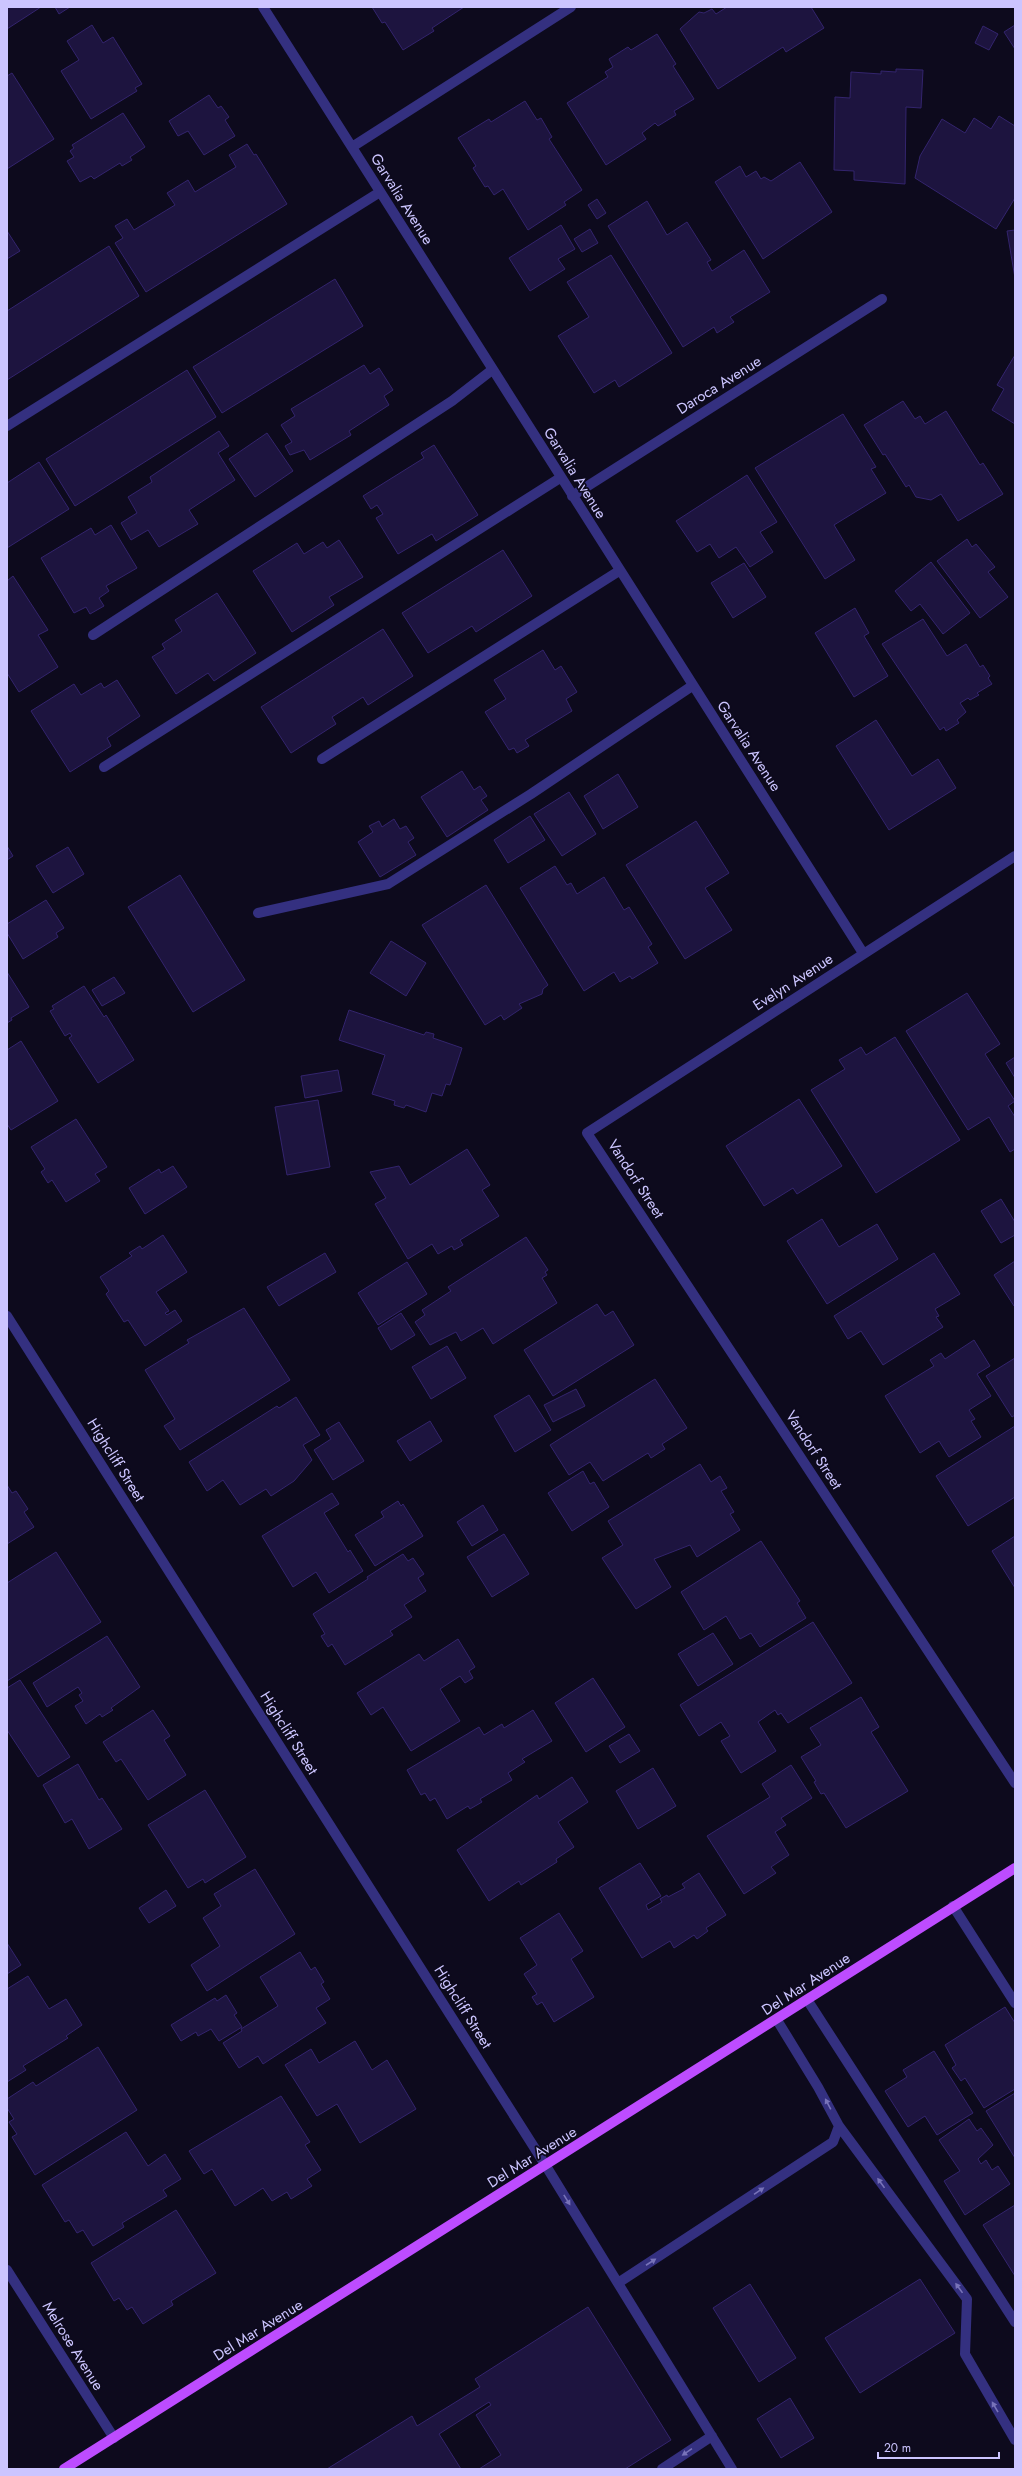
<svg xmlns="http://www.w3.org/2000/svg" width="1022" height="2476" font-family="Jost,sans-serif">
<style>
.building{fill:#1d143f;stroke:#33246d}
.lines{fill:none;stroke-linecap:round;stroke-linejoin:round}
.minor{stroke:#343080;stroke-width:10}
.major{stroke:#bd4cff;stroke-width:10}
.oneway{fill:#7873b9}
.labels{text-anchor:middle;stroke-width:3.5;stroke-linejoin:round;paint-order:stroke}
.street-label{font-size:15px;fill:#ccc5ff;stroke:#0d0a1d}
</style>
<rect width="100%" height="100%" fill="#0d0a1d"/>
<path class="building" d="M 7,7 L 41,7 L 7,29 Z
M 55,7 L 70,7 L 59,14 Z
M 372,7 L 464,7 L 432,28 L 434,31 L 403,50 L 385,22 L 382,23 Z
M 727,7 L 811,7 L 824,28 L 786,52 L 783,47 L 718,89 L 680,29 L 699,12 L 704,13 L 712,9 L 716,14 Z
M 92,25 L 103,43 L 113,37 L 142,84 L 135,88 L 137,91 L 91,119 L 61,71 L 79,60 L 67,41 Z
M 1015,25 L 1015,49 L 1004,32 Z
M 983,26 L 998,34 L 989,50 L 975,43 Z
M 657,34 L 676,64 L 673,66 L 694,99 L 674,111 L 676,115 L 658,126 L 655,123 L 642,133 L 646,139 L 606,165 L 567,103 L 608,77 L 605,72 L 613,67 L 609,59 L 628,47 L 631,50 Z
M 896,69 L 923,70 L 921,108 L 906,107 L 905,184 L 854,180 L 854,171 L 834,170 L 835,97 L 850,98 L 851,72 L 881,74 L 881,71 L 896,72 Z
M 12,73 L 54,139 L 7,169 L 7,76 Z
M 209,95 L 218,108 L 221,106 L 229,117 L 225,120 L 235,136 L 204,155 L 188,131 L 178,136 L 169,121 Z
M 525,101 L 537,120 L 541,118 L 552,137 L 549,139 L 582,190 L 564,202 L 566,205 L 528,230 L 503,189 L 494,195 L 488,186 L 485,187 L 473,168 L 476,166 L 458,138 L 489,119 L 491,122 Z
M 123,113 L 145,147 L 130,157 L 132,160 L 122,166 L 120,163 L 94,179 L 91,176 L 80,182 L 67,161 L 74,157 L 70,151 L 74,148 L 72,145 Z
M 999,116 L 1015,126 L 1015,198 L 996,229 L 915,178 L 920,156 L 942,119 L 965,133 L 974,118 L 991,129 Z
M 247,144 L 254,155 L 256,154 L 287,204 L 146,292 L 115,243 L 123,238 L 115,226 L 127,219 L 134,230 L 175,205 L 167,193 L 188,180 L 195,192 L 236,167 L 229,155 Z
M 800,162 L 832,212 L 763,259 L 715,182 L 740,166 L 746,177 L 756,171 L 761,179 L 764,177 L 771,181 Z
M 597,199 L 606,213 L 597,219 L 588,205 Z
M 647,201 L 667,235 L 687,222 L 711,260 L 707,262 L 712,271 L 744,250 L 770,292 L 730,317 L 734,322 L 717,333 L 714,327 L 683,347 L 608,226 Z
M 561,225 L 575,249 L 558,259 L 565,269 L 530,291 L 509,258 Z
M 590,229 L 598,243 L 582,252 L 574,239 Z
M 1015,230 L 1015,278 L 1007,231 Z
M 7,231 L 20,251 L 7,259 Z
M 109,246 L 139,296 L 7,380 L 7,311 Z
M 611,255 L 672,353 L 619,387 L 615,380 L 594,393 L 558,336 L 589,317 L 567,282 Z
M 335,279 L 363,326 L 222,413 L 193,367 Z
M 1015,355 L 1015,424 L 992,410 L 1004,389 L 997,385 Z
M 364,365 L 370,374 L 379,368 L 393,390 L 384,396 L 389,405 L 349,431 L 351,435 L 310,460 L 304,450 L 290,455 L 285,446 L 292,442 L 281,425 L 295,416 L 291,409 Z
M 187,370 L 216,417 L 75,506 L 46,459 Z
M 903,401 L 915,419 L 920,416 L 925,424 L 946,411 L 980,465 L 983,463 L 1003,494 L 958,521 L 941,494 L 931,500 L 916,497 L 909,485 L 906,487 L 885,454 L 883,455 L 864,425 Z
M 843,414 L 876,467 L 871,469 L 886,493 L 834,525 L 855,560 L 825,579 L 755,468 Z
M 219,431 L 229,446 L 218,453 L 235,480 L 189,510 L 198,524 L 159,547 L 148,530 L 131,540 L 121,523 L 137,513 L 128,497 L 152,482 L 150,477 Z
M 267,433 L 293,471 L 255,497 L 229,459 Z
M 434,445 L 478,515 L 436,541 L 432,534 L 398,554 L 376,518 L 383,514 L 377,505 L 371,509 L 363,496 L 424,458 L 421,453 Z
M 39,462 L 69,509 L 7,548 L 7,483 Z
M 747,475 L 777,522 L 760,532 L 773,552 L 750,567 L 736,547 L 719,558 L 710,544 L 697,552 L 676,521 Z
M 111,525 L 137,568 L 106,586 L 109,591 L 99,598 L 104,606 L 90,614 L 86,607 L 74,613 L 41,558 L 91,528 L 95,535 Z
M 967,539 L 972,547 L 976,544 L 995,567 L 988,572 L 1008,597 L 980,618 L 937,561 Z
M 339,540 L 363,577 L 329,597 L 334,605 L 292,632 L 253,571 L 297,543 L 304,554 L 323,542 L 327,548 Z
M 503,550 L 532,596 L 476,632 L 472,626 L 428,653 L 402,613 Z
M 931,562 L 970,613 L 943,634 L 920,604 L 911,611 L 895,591 Z
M 744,563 L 766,597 L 733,618 L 711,583 Z
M 13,576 L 48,630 L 38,635 L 58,667 L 19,692 L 7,673 L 7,581 Z
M 217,593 L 256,653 L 214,681 L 208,673 L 176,694 L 152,657 L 165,649 L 162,644 L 182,631 L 175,620 Z
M 855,608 L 869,633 L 864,636 L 888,676 L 854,697 L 815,633 Z
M 923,619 L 947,656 L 966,644 L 980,667 L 983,665 L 990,676 L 988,678 L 992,684 L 977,693 L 979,695 L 970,700 L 968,698 L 960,703 L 966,712 L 957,720 L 959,723 L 946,731 L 944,727 L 940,730 L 882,644 Z
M 383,629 L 413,676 L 368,705 L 363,697 L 332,717 L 336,724 L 291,753 L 261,707 Z
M 543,650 L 555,670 L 561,666 L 577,692 L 566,699 L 572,711 L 525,740 L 529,746 L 517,753 L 514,748 L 509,750 L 485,712 L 506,699 L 494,680 Z
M 117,680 L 140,716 L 107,738 L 111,746 L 70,772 L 31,711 L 74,684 L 81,695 L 101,683 L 104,688 Z
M 876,720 L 912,776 L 938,759 L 956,788 L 889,830 L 836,746 Z
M 462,771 L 474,790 L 480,786 L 487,796 L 481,800 L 488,810 L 447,837 L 421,797 Z
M 618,774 L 638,807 L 603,829 L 584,796 Z
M 569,792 L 596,834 L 562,856 L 534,814 Z
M 530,816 L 545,840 L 508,863 L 494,840 Z
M 394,819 L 400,829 L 406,826 L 414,838 L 408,842 L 416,855 L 380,877 L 358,842 L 373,832 L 369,826 L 379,821 L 382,827 Z
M 696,821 L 729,873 L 705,888 L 732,930 L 685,959 L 626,865 Z
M 7,846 L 13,856 L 7,860 Z
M 68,847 L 84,874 L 53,893 L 36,866 Z
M 555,866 L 567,885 L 571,883 L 577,894 L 604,877 L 624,910 L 629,907 L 652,944 L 648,947 L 658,963 L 632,979 L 630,976 L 620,982 L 614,972 L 584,991 L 520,888 Z
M 180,875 L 245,980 L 193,1012 L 128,907 Z
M 486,885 L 548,985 L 543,989 L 542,994 L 519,1004 L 522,1008 L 504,1020 L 501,1015 L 485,1025 L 422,925 Z
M 46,900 L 64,928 L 56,933 L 58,937 L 23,959 L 7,933 L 7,924 Z
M 391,941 L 426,963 L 406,996 L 370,973 Z
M 7,972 L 29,1007 L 11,1018 L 12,1020 L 7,1023 Z
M 114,977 L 125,993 L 102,1006 L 92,990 Z
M 84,986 L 104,1017 L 106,1015 L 134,1060 L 98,1083 L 69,1038 L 72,1036 L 70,1033 L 65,1036 L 50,1011 L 54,1009 L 52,1006 Z
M 967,993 L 1000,1044 L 985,1054 L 1015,1101 L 1008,1106 L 1015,1117 L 1015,1149 L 1010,1152 L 989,1117 L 968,1130 L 906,1031 Z
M 349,1010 L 424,1035 L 426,1032 L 434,1034 L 433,1038 L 462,1048 L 450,1085 L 446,1084 L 442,1096 L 432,1093 L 426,1112 L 406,1105 L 404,1108 L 394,1105 L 395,1101 L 372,1094 L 385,1055 L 339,1040 Z
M 895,1037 L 960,1140 L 876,1193 L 811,1090 L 845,1069 L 839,1060 L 861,1047 L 866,1055 Z
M 21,1041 L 58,1101 L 11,1130 L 7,1124 L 7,1050 Z
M 1015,1057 L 1015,1078 L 1006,1063 Z
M 338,1070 L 342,1091 L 305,1098 L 301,1076 Z
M 799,1099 L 842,1166 L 797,1194 L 793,1188 L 764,1206 L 726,1146 Z
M 318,1100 L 330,1167 L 287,1175 L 275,1107 Z
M 76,1119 L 107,1167 L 95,1174 L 100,1181 L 66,1202 L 52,1180 L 48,1183 L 41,1172 L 45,1169 L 31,1147 Z
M 467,1149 L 490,1185 L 482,1190 L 499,1216 L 460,1240 L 463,1245 L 454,1250 L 452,1246 L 438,1254 L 432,1244 L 408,1259 L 375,1204 L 386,1198 L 370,1172 L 399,1166 L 410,1185 Z
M 173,1166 L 187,1187 L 145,1214 L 129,1188 L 159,1169 L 161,1173 Z
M 1001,1199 L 1015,1222 L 1015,1235 L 1001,1243 L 981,1211 Z
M 822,1219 L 839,1247 L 877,1224 L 898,1259 L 827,1304 L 787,1241 Z
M 163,1235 L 187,1272 L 156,1292 L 169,1311 L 165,1313 L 167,1315 L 175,1310 L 182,1321 L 145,1346 L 128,1320 L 124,1322 L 106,1294 L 109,1291 L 100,1277 L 132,1256 L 129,1253 L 140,1246 L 142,1249 Z
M 526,1237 L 548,1270 L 545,1272 L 547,1275 L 542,1278 L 557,1303 L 493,1344 L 483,1328 L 461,1341 L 456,1332 L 430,1345 L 415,1322 L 425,1315 L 422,1310 L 451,1291 L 448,1287 Z
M 325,1253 L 336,1272 L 279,1306 L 267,1287 Z
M 934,1253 L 960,1294 L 935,1309 L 939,1316 L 936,1317 L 943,1327 L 883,1365 L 861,1331 L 848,1339 L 834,1316 Z
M 1015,1261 L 1015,1306 L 1014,1306 L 994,1275 Z
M 407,1262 L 427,1294 L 378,1325 L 358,1293 Z
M 597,1304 L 605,1316 L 613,1311 L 634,1345 L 553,1396 L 524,1350 Z
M 244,1308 L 290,1380 L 180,1450 L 164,1426 L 175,1419 L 145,1370 L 189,1343 L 187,1340 Z
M 401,1313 L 415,1335 L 391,1350 L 378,1328 Z
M 974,1340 L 990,1366 L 977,1374 L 991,1396 L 969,1410 L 975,1419 L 971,1421 L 981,1437 L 949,1457 L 939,1441 L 920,1453 L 885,1396 L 934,1366 L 930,1360 L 941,1353 L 945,1359 Z
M 447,1346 L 466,1378 L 431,1399 L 412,1367 Z
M 1015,1358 L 1015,1415 L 1012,1417 L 986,1376 Z
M 655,1379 L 687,1428 L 662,1444 L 665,1449 L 651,1458 L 648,1453 L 603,1481 L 590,1462 L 569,1475 L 550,1445 Z
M 576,1389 L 585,1406 L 553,1422 L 544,1405 Z
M 529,1395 L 551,1430 L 515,1452 L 494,1416 Z
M 296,1397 L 320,1435 L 303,1445 L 312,1460 L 294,1481 L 271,1496 L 266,1489 L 240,1505 L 223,1480 L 207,1491 L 189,1462 L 277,1406 L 279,1408 Z
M 430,1421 L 442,1441 L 410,1461 L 397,1441 Z
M 339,1422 L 364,1461 L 333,1480 L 314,1450 L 331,1439 L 326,1430 Z
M 1015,1426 L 1015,1497 L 968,1526 L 936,1476 Z
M 700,1464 L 711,1482 L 720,1476 L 727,1488 L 721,1491 L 734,1512 L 730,1514 L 740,1530 L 697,1557 L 690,1545 L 654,1559 L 671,1587 L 636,1609 L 602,1558 L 623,1545 L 608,1521 Z
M 583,1471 L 590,1484 L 594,1482 L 609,1507 L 572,1531 L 548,1493 Z
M 7,1485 L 12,1493 L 16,1491 L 28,1509 L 24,1512 L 34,1527 L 7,1544 Z
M 332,1493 L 339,1504 L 324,1513 L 348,1552 L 350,1550 L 363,1571 L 329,1593 L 316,1572 L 293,1587 L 262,1536 Z
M 398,1501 L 401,1506 L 403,1504 L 423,1536 L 375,1566 L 355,1535 L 384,1517 L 381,1512 Z
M 483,1505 L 498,1530 L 472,1546 L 457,1522 Z
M 504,1534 L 529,1574 L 492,1597 L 467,1557 Z
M 1015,1536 L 1015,1588 L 992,1551 Z
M 761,1541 L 800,1601 L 797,1603 L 806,1618 L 760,1647 L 751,1633 L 740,1639 L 726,1616 L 704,1630 L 681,1592 Z
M 56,1552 L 101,1622 L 7,1681 L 7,1583 Z
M 403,1554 L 408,1561 L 413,1558 L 424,1574 L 418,1578 L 426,1591 L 404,1605 L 412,1617 L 390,1631 L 393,1635 L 345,1665 L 332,1644 L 328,1647 L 321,1636 L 325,1634 L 313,1614 L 368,1579 L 367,1577 Z
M 813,1622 L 852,1683 L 788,1723 L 781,1713 L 778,1715 L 775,1710 L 758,1722 L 776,1751 L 741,1773 L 721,1741 L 730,1736 L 721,1722 L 699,1736 L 680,1705 Z
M 713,1633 L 733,1664 L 698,1686 L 678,1654 Z
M 107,1636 L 140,1687 L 111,1708 L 113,1710 L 102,1717 L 100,1714 L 86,1724 L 75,1706 L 83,1701 L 79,1695 L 82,1693 L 78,1687 L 47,1707 L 33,1683 Z
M 458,1639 L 475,1667 L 469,1671 L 473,1678 L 465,1683 L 460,1676 L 440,1689 L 460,1721 L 411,1751 L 383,1707 L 371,1715 L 357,1693 L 419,1654 L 424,1661 Z
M 593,1678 L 625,1727 L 586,1752 L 555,1703 Z
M 20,1680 L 70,1757 L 38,1777 L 7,1730 L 7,1688 Z
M 861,1697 L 879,1727 L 871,1732 L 908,1791 L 846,1828 L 824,1793 L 821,1794 L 814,1782 L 816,1781 L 801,1757 L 821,1745 L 810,1728 Z
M 153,1710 L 170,1736 L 164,1740 L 186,1775 L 148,1800 L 121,1759 L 116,1762 L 103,1742 Z
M 533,1710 L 552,1741 L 522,1759 L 525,1762 L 508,1773 L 512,1780 L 480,1799 L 482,1802 L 470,1809 L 468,1806 L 447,1819 L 435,1798 L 430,1801 L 425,1793 L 421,1795 L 407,1770 L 479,1727 L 484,1735 L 502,1724 L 504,1728 Z
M 629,1734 L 640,1751 L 620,1763 L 609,1746 Z
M 78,1764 L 99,1800 L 102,1798 L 122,1829 L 89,1849 L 72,1819 L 65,1823 L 43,1785 Z
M 791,1765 L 812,1798 L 781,1818 L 786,1825 L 775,1832 L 789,1855 L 771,1867 L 776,1873 L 744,1894 L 707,1836 L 770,1797 L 762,1784 Z
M 653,1768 L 676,1806 L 638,1829 L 616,1791 Z
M 572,1777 L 588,1802 L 558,1822 L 574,1847 L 556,1859 L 557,1862 L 521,1885 L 519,1881 L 489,1901 L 457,1850 L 537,1795 L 539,1799 Z
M 205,1790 L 246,1857 L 205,1883 L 203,1879 L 188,1888 L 148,1825 Z
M 640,1863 L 661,1896 L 646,1905 L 648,1910 L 662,1902 L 660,1899 L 667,1895 L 668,1897 L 685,1888 L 682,1884 L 699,1873 L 726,1915 L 706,1928 L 708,1931 L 697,1939 L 694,1935 L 674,1948 L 670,1941 L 642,1958 L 599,1888 Z
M 255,1869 L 295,1934 L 207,1991 L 191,1965 L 220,1946 L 203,1918 L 221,1906 L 214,1894 Z
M 166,1890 L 176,1906 L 149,1923 L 139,1908 Z
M 559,1913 L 583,1951 L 571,1959 L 594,1997 L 554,2022 L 542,2002 L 537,2005 L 532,1997 L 537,1994 L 524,1974 L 537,1965 L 520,1938 Z
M 7,1943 L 21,1965 L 7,1974 Z
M 300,1952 L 311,1970 L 315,1967 L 324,1982 L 321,1984 L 330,1999 L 316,2008 L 326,2023 L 263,2064 L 258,2056 L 239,2068 L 223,2043 L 242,2031 L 241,2029 L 278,2006 L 260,1977 Z
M 28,1976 L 49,2009 L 66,1999 L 82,2025 L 66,2036 L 68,2038 L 23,2066 L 26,2070 L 7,2082 L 7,1989 Z
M 226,1995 L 237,2013 L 234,2015 L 242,2027 L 219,2041 L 211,2029 L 198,2036 L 196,2032 L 181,2041 L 171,2025 L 215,1998 L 217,2001 Z
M 1005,2007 L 1015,2023 L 1015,2089 L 984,2108 L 965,2078 L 961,2081 L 952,2068 L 956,2065 L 945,2045 Z
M 355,2041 L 372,2070 L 387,2060 L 416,2109 L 360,2143 L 337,2104 L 317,2116 L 285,2065 L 311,2049 L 319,2063 Z
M 98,2047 L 137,2110 L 35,2175 L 12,2137 L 17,2134 L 9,2122 L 14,2119 L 7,2108 L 7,2099 L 33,2082 L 36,2086 Z
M 934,2051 L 973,2113 L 937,2135 L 925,2116 L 908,2127 L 885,2091 L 907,2077 L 903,2070 Z
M 1015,2093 L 1015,2158 L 986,2111 Z
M 281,2096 L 310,2142 L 305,2145 L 321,2170 L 307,2179 L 312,2186 L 291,2199 L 287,2192 L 272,2201 L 263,2188 L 235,2206 L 212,2169 L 204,2174 L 189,2151 Z
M 969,2119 L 977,2131 L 981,2128 L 993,2145 L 978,2159 L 981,2164 L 986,2160 L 992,2170 L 998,2166 L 1010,2184 L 965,2215 L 944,2181 L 960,2171 L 939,2140 Z
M 126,2132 L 148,2166 L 165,2154 L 181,2179 L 163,2190 L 167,2196 L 122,2223 L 124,2227 L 93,2246 L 83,2230 L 77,2233 L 69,2220 L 65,2222 L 42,2185 Z
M 1015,2205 L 1015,2276 L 983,2225 Z
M 176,2210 L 216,2273 L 171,2301 L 173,2305 L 143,2324 L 132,2307 L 127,2310 L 119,2298 L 114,2301 L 91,2263 Z
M 920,2279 L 955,2333 L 860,2393 L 825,2338 Z
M 750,2284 L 796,2358 L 759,2382 L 713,2308 Z
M 588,2307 L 671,2440 L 625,2469 L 479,2469 L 501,2455 L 476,2415 L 491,2405 L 489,2402 L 439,2434 L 461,2469 L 327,2469 L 412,2416 L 417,2426 L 480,2387 L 475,2379 Z
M 790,2398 L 814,2438 L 781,2458 L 757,2419 Z"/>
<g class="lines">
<path class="minor" d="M 263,7 L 863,953
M 352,147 L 571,7
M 7,426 L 380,192
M 572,496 L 882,299
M 93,635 L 452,401 L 492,370
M 322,759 L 619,571
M 104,767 L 560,478
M 1015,856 L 587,1133 L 1015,1783
M 258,913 L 388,884 L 531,794 L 692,686
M 7,1316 L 546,2166 L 732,2469
M 953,1906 L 1015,2003
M 808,2001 L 1015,2322
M 839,2126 L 967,2299 L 965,2354 L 1015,2440
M 7,2270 L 114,2438
M 618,2283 L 833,2142 L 839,2126 L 818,2087 L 777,2020
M 662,2469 L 712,2436"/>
<path class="major" d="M 64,2469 L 1015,1868"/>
</g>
<defs><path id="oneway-solid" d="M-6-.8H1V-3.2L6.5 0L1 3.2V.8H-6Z"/></defs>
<g class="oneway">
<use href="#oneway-solid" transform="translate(828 2104) rotate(-118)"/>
<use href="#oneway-solid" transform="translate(881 2183) rotate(-126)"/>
<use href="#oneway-solid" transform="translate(759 2191) rotate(-34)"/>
<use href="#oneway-solid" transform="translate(567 2200) rotate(58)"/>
<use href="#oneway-solid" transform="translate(651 2262) rotate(-33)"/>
<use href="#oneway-solid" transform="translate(959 2288) rotate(-126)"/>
<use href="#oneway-solid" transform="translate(995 2407) rotate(-120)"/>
<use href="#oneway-solid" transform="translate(687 2452) rotate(146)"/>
</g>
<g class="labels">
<g class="street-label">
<text transform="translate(402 199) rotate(58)" y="5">Garvalia Avenue</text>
<text transform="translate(719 385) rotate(-32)" y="5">Daroca Avenue</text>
<text transform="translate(575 473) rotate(58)" y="5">Garvalia Avenue</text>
<text transform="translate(749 746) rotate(57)" y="5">Garvalia Avenue</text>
<text transform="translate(793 982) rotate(-33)" y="5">Evelyn Avenue</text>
<text transform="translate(636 1179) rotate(57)" y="5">Vandorf Street</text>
<text transform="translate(814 1450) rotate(57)" y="5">Vandorf Street</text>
<text transform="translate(116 1460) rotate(58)" y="5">Highcliff Street</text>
<text transform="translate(289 1733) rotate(58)" y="5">Highcliff Street</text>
<text transform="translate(806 1984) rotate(-33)" y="5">Del Mar Avenue</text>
<text transform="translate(463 2007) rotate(58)" y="5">Highcliff Street</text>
<text transform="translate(532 2157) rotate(-32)" y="5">Del Mar Avenue</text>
<text transform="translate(258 2330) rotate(-32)" y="5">Del Mar Avenue</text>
<text transform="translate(73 2346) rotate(58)" y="5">Melrose Avenue</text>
</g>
</g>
<rect width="1022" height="2476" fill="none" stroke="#ccc5ff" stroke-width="16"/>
<path d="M878 2452v6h121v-6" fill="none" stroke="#ccc5ff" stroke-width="2"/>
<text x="884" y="2452" font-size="12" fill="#ccc5ff" stroke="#0d0a1d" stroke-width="3" paint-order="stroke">20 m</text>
</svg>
